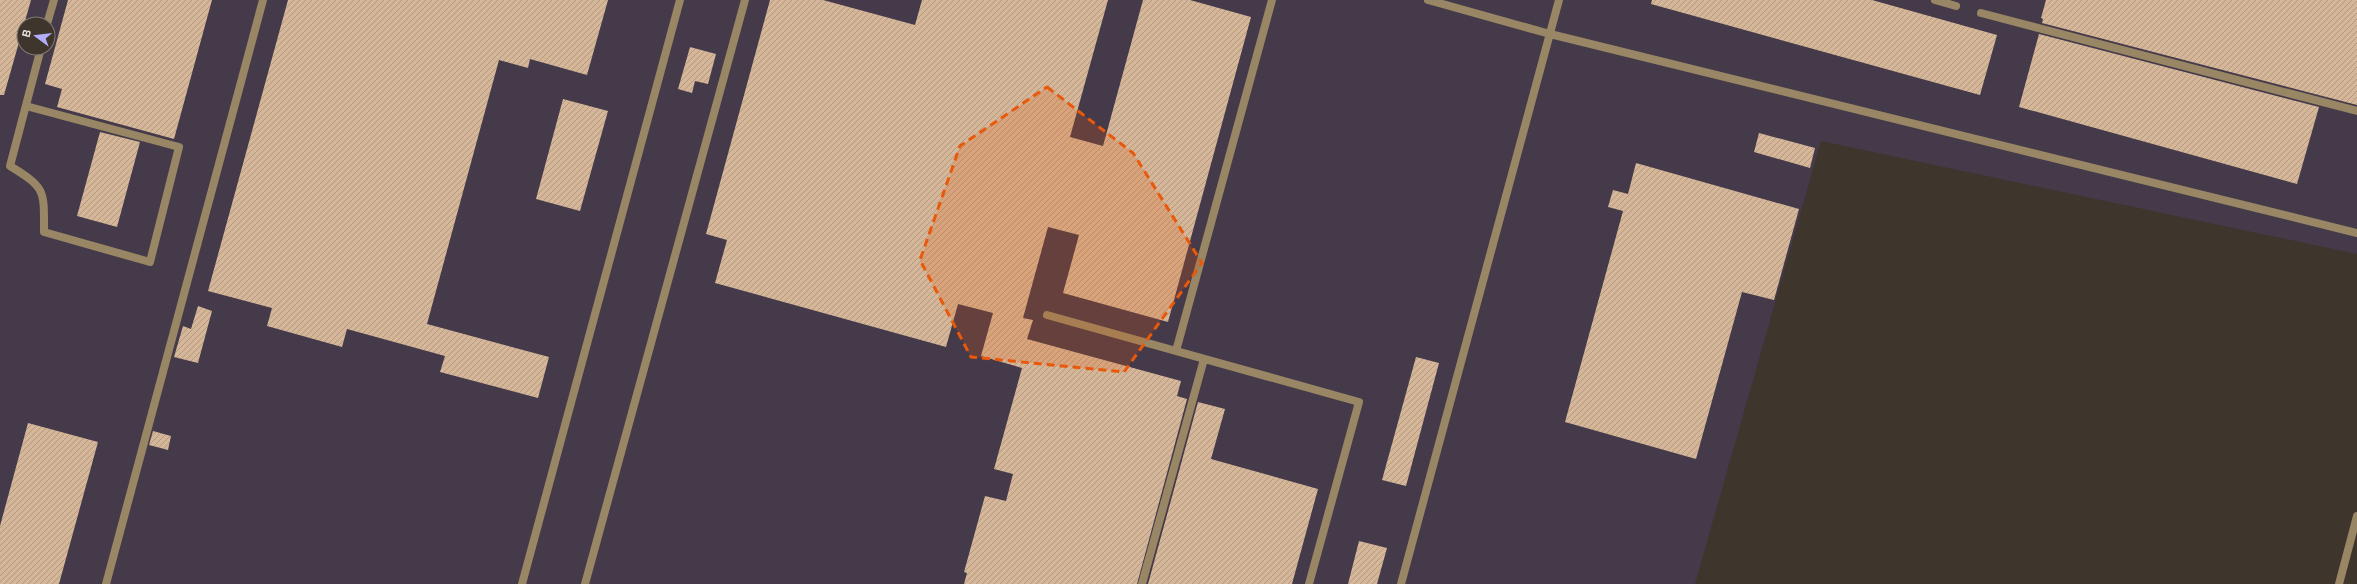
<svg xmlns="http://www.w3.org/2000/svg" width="2357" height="584" font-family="Raleway,sans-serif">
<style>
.industrial{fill:#453a4a;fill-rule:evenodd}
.building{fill:url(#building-hatch)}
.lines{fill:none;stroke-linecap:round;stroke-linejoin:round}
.lane{stroke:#988665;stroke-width:8}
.marked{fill:#e8590c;fill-opacity:0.2;stroke:#e8590c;stroke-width:3;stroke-dasharray:8 5;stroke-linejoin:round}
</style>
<defs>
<pattern id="building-hatch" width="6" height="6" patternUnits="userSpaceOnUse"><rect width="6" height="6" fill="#d5b698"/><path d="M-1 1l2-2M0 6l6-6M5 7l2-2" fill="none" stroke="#b19a82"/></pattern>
</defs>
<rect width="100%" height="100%" fill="#3e352c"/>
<path class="industrial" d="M 0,0 L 2357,0 L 2357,254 L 1821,141 L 1695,584 L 0,584 ZM 24,24 L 48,24 L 48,48 L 24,48 Z"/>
<path class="building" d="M 0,0 L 31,0 L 4,95 L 0,95 Z
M 68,0 L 212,0 L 174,139 L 57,107 L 62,89 L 45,84 Z
M 288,0 L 608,0 L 587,75 L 530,59 L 528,68 L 499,60 L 427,324 L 549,357 L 538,398 L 440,372 L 445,356 L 347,329 L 342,347 L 267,326 L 272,308 L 208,291 Z
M 770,0 L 823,0 L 915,25 L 922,0 L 1108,0 L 1070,137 L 1103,146 L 1143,0 L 1190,0 L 1251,17 L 1168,322 L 1063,293 L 1079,235 L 1048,227 L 1023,318 L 1033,320 L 1027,339 L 1181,381 L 1177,396 L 1187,399 L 1137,584 L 964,584 L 967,573 L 964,572 L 985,496 L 1006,501 L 1013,474 L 994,469 L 1022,368 L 981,356 L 993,313 L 958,304 L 946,347 L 715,283 L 727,240 L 706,234 Z
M 1652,0 L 1872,0 L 1997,35 L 1980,95 L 1651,4 Z
M 2046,0 L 2357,0 L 2357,105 L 2042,23 L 2043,19 L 2041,18 Z
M 2039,34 L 2319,107 L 2297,184 L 2019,107 Z
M 690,47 L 716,54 L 708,84 L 695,81 L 692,93 L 678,89 Z
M 563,99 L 608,111 L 580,211 L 536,199 Z
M 100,132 L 140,142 L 117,227 L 77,216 Z
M 1759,133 L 1815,148 L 1810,168 L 1754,152 Z
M 1636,163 L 1799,209 L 1774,300 L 1742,292 L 1696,459 L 1565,422 L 1623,211 L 1608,207 L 1613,190 L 1628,194 Z
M 198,306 L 212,311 L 198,363 L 174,357 L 183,326 L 191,329 Z
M 1416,357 L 1439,363 L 1406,486 L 1382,480 Z
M 1198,402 L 1225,409 L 1211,459 L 1318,489 L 1292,584 L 1148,584 Z
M 28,423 L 98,442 L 59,584 L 0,584 L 0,526 Z
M 153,431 L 171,436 L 168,450 L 149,445 Z
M 1359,541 L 1387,548 L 1377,584 L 1348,584 Z"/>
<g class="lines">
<path class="lane" d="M 1428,0 L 1550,34 L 2357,233
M 1935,0 L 1956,6
M 1981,13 L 2357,111
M 47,24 L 54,0
M 26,106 L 179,147 L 150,262 L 44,232 C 44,190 46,188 10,166 L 41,48
M 1047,315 L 1359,402 L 1309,584
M 1176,351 L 1272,0
M 106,584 L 263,0
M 522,584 L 680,0
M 585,584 L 745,0
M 1142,584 L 1204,359
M 1401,584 L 1559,0
M 2339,584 L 2357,516"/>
</g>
<path class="marked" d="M 1047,87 L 1133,153 L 1202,263 L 1124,372 L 971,357 L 920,260 L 960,146 Z"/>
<g transform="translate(36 36) rotate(285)"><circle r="19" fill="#3e352c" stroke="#827a72"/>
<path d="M0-3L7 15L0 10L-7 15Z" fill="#b2adf9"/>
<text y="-6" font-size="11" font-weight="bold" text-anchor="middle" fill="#e7e1dc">B</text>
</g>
</svg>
